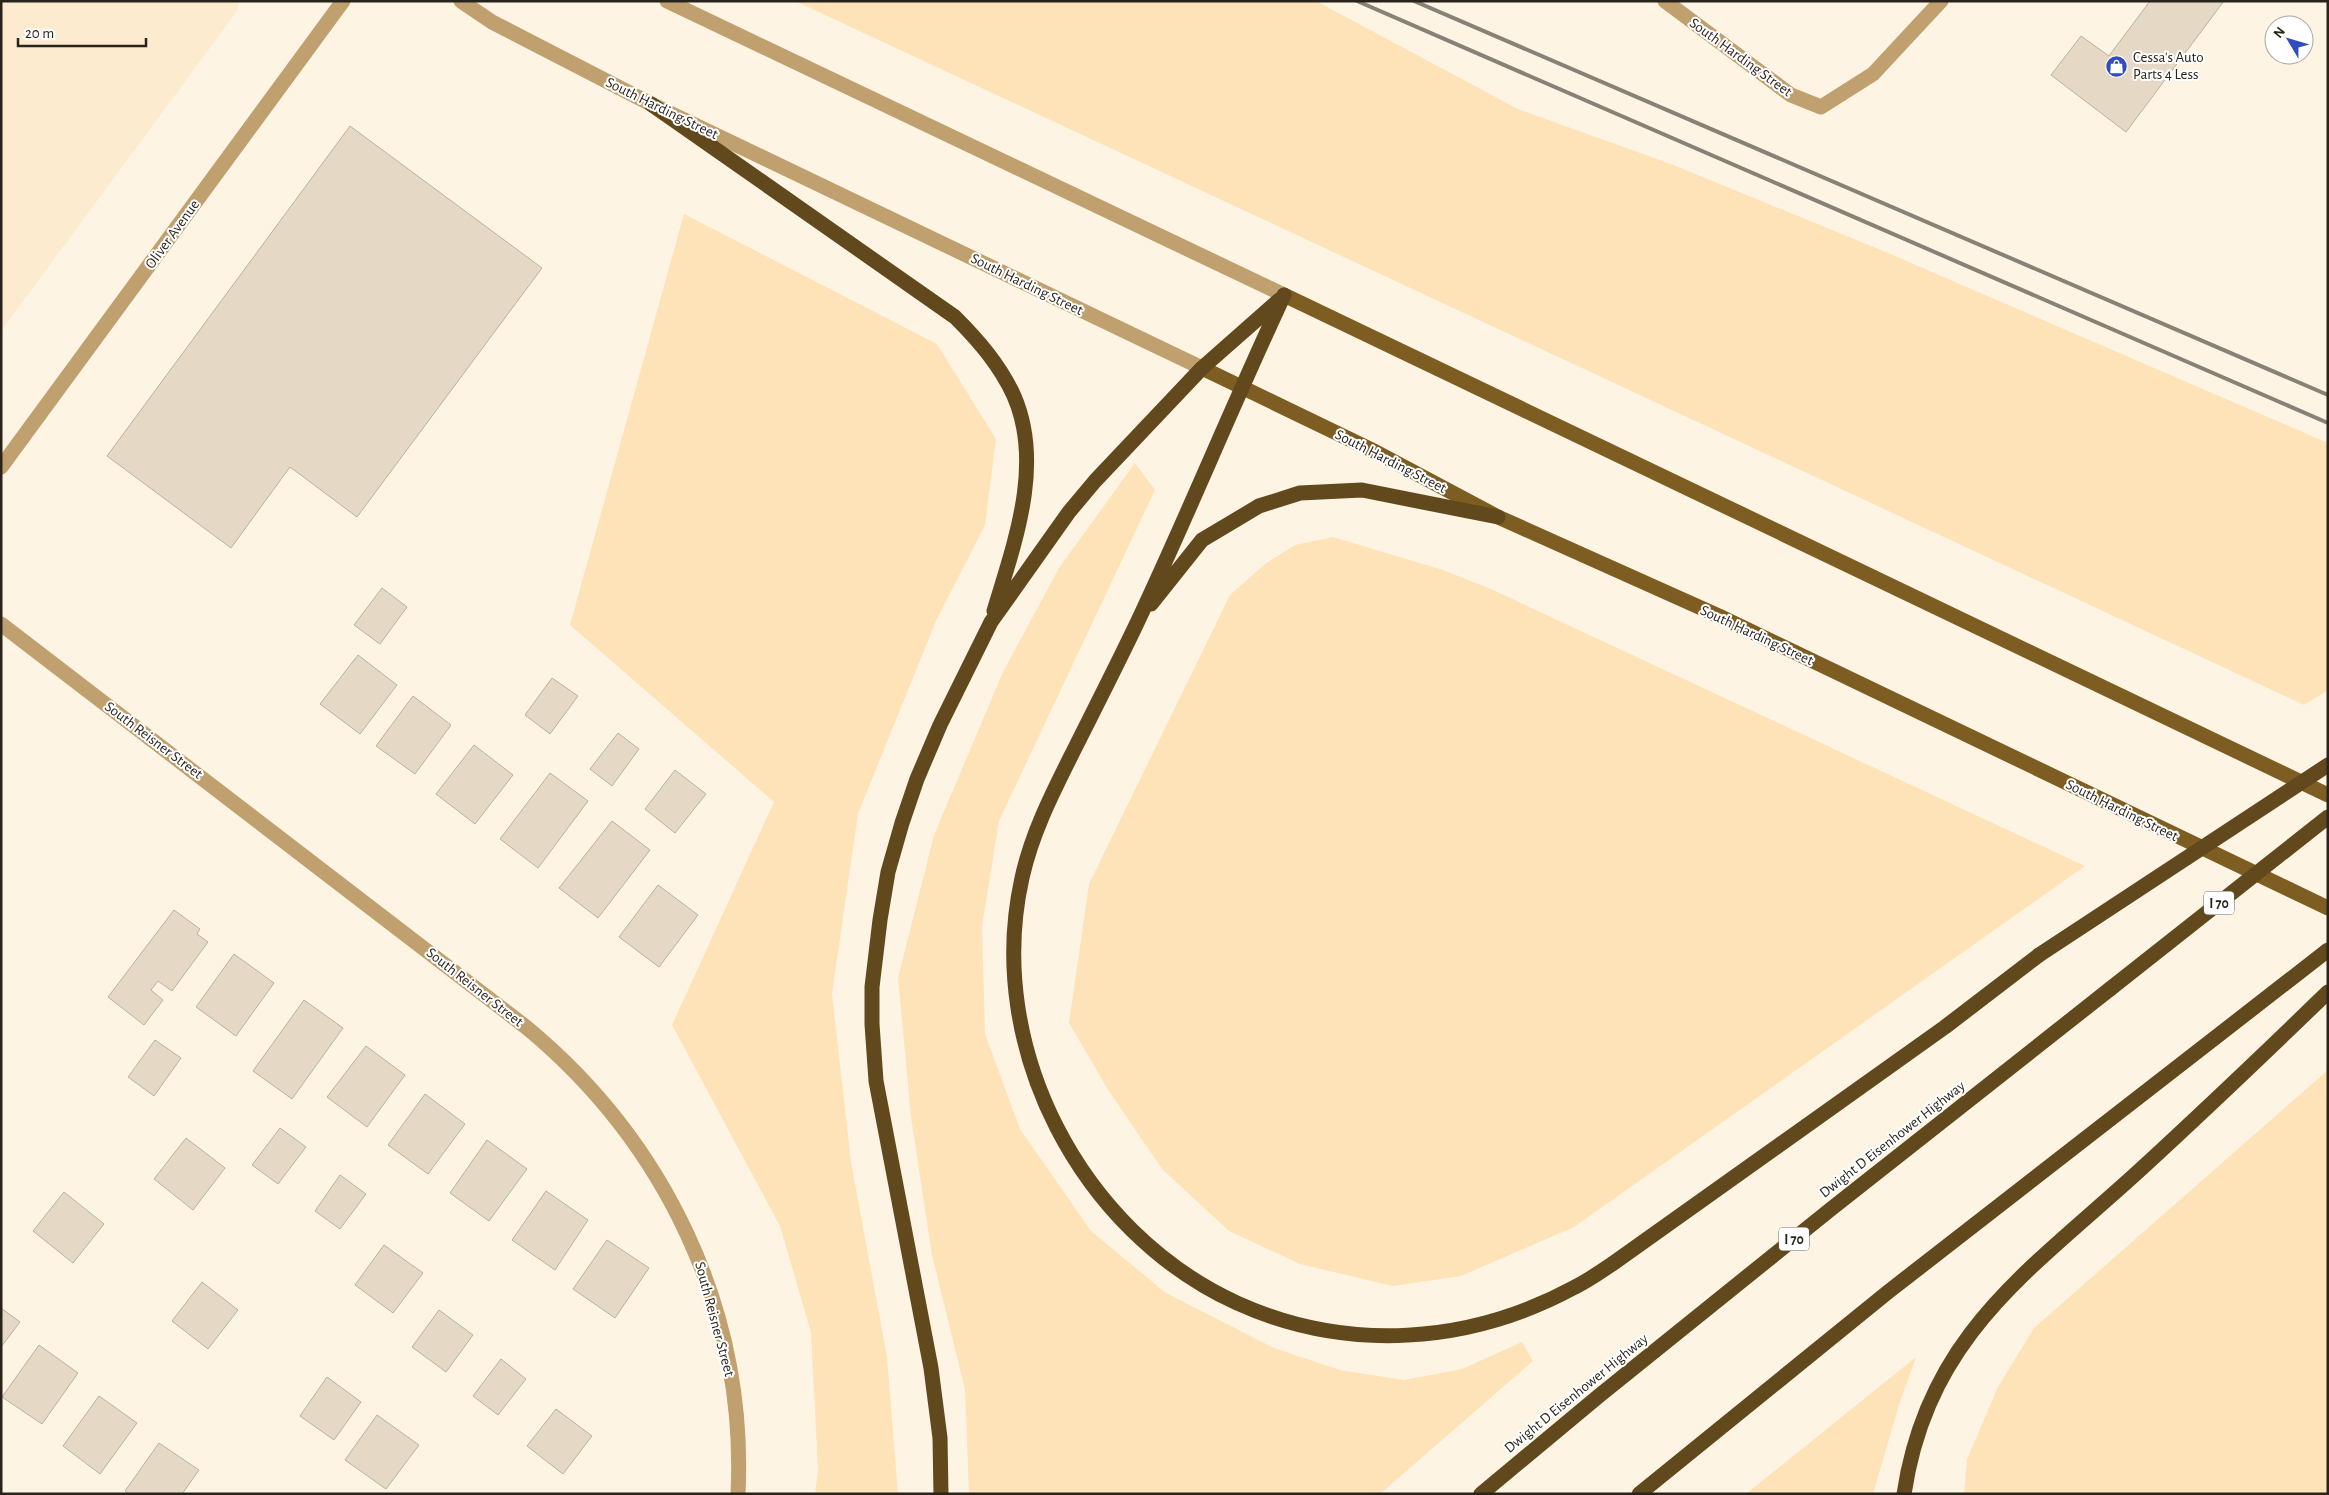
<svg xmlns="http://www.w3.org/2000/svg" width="2329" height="1495" font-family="'Alegreya Sans',sans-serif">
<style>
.built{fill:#fdebd0}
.green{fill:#fee3b9}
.building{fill:#e5d8c4;stroke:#bdb09d}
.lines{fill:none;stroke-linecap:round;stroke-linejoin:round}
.minor{stroke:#c0a06e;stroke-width:15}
.major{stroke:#7e5d22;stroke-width:15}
.highway{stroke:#61481d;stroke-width:15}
.rail{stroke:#888175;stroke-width:4}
.highway-bridge{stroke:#61481d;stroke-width:15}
.labels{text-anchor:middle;stroke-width:4;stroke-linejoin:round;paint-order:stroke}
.shield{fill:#fff;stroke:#686660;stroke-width:1}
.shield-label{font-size:14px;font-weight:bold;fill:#28241c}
.street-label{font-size:15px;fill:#28241c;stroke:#fff}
.poi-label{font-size:15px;fill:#28241c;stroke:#fff;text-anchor:start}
</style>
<rect width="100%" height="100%" fill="#fef4e3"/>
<path class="built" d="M 1,1 L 239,1 L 237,11 L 1,331 Z"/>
<path class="green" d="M 795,1 L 1316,1 L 1518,109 L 1671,164 L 1881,250 L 2328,443 L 2328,690 L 2304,705 Z
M 684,214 L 937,344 L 996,439 L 985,525 L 936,621 L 858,814 L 832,994 L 851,1162 L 887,1357 L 898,1494 L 815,1494 L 818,1471 L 811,1332 L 780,1226 L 672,1025 L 774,802 L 570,625 Z
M 1135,463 L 1155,490 L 999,821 L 982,926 L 985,1034 L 1020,1129 L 1091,1231 L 1166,1293 L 1274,1348 L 1340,1370 L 1404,1380 L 1462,1369 L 1522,1342 L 1533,1361 L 1380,1494 L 969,1494 L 965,1390 L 932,1255 L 911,1117 L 898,978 L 934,835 L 1003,672 L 1059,568 Z
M 1333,537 L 1443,570 L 1491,589 L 2085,866 L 1574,1227 L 1461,1276 L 1393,1286 L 1300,1264 L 1229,1231 L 1162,1169 L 1107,1088 L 1069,1023 L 1089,884 L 1230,595 L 1265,564 L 1295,545 Z
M 2328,1070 L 2328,1494 L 1964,1494 L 1967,1459 L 1998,1387 L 2034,1328 Z
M 1916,1357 L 1899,1405 L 1873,1494 L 1746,1494 Z"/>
<path class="building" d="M 2150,1 L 2224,1 L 2126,132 L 2051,75 L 2081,36 L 2109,56 Z
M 350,126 L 542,268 L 357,517 L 290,467 L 231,548 L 107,456 Z
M 382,588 L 407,607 L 380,644 L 354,625 Z
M 358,655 L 397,685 L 360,734 L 320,704 Z
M 552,678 L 578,696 L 550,734 L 525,715 Z
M 413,696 L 451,725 L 415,774 L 376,746 Z
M 618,733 L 639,749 L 612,786 L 590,769 Z
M 474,745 L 513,775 L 475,824 L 436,794 Z
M 675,770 L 706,794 L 675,833 L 645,809 Z
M 550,773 L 588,801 L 538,868 L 500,839 Z
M 612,821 L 650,850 L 598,918 L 559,888 Z
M 658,885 L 698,915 L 659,967 L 619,937 Z
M 174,910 L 200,929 L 197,934 L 208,942 L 172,991 L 158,981 L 151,990 L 163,1000 L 144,1025 L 108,997 Z
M 234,954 L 274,983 L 236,1036 L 196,1007 Z
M 304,1000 L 343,1028 L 292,1099 L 253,1071 Z
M 155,1040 L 181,1058 L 154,1096 L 128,1077 Z
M 366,1046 L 405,1075 L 367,1127 L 327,1097 Z
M 425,1094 L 465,1124 L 428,1174 L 388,1145 Z
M 280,1128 L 306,1147 L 278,1184 L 252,1165 Z
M 186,1138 L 225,1168 L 193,1210 L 154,1179 Z
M 487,1140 L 527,1169 L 489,1221 L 450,1193 Z
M 340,1175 L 366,1194 L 340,1229 L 315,1211 Z
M 546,1191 L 588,1220 L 555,1270 L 512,1240 Z
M 64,1192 L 104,1224 L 73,1263 L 33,1231 Z
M 607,1240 L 649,1268 L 615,1318 L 573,1289 Z
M 384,1245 L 423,1273 L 393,1313 L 355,1285 Z
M 202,1282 L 238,1310 L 208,1349 L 172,1321 Z
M 1,1308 L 20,1322 L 1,1347 Z
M 439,1310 L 473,1335 L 446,1372 L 412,1347 Z
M 39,1345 L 78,1373 L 42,1424 L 2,1397 Z
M 501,1359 L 526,1379 L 498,1415 L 473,1396 Z
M 327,1377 L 361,1402 L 334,1440 L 300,1416 Z
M 99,1396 L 137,1423 L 100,1474 L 63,1446 Z
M 556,1409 L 592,1436 L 563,1474 L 527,1446 Z
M 377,1415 L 419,1445 L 386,1489 L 345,1460 Z
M 159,1443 L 199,1470 L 182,1494 L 129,1494 L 125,1491 Z"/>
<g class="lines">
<path class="minor" d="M 461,1 L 492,22 L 651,104 L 1202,368
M 667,1 L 1284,295
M 1665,1 L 1791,95 L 1821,107 L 1873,74 L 1941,1
M 1,467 L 343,1
M 1,624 L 526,1027 C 665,1142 747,1311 738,1494"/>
<path class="major" d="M 1284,295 L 2328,795
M 1202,368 L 1376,452 L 1498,517 L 1719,616 L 2328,908"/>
<path class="highway" d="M 651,104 L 955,317 C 978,340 1000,365 1014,396 C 1044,465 1014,544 994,611
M 1284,295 C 1233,404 1188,515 1137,623 C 1117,665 1096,706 1075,748 C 1054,790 1032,832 1022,878 C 984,1047 1081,1232 1237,1303 C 1347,1353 1470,1344 1575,1287 C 1589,1280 1602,1271 1615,1262 L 1945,1027 L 2039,955
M 1151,604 L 1202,540 L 1259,506 L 1300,493 L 1362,490 L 1498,517
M 941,1494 L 940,1438 L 931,1368 L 876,1081 L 872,1024 L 872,987 L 880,920 L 888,872 L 902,823 L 917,779 L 940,725 L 991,622 L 1069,512 L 1095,481 L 1202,368 L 1279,300
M 1481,1494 L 1600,1395 L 1831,1209 L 2110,989
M 1639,1494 L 1888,1292 L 2328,950
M 1904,1494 C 1928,1334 2031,1270 2141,1169 C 2204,1111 2266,1052 2328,992"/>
<path class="rail" d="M 1357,1 L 2328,423
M 1414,1 L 2328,395"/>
<path class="highway-bridge" d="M 2039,955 L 2328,765
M 2110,989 L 2328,817"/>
</g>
<defs>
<symbol id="shop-disc" viewBox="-11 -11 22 22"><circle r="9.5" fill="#304dbe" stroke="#fff"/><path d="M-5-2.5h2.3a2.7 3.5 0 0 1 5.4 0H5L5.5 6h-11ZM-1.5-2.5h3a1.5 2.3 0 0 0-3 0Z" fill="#fff"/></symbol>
</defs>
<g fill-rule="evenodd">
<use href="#shop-disc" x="2104" y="54" width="25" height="25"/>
</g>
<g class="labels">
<g class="shield">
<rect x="2204" y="891.5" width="30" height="23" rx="4"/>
<rect x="1779" y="1227.5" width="30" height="23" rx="4"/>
</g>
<g class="shield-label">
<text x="2219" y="908">I 70</text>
<text x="1794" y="1244">I 70</text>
</g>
<g class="street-label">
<text transform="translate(1741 57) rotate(36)" y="5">South Harding Street</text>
<text transform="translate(662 108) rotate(26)" y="5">South Harding Street</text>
<text transform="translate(172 234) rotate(-54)" y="5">Oliver Avenue</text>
<text transform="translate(1027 284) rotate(26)" y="5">South Harding Street</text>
<text transform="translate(1391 461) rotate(27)" y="5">South Harding Street</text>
<text transform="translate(1757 635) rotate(25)" y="5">South Harding Street</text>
<text transform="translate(154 740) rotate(37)" y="5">South Reisner Street</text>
<text transform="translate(2122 810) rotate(26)" y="5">South Harding Street</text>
<text transform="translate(475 987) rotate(38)" y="5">South Reisner Street</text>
<text transform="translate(1892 1139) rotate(-38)" y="5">Dwight D Eisenhower Highway</text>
<text transform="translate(715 1319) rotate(75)" y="5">South Reisner Street</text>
<text transform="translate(1576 1393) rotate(-39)" y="5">Dwight D Eisenhower Highway</text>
</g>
<g class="poi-label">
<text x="2133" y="62">Cessa's Auto<tspan x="2133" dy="17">Parts 4 Less</tspan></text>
</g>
</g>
<rect width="2329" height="1495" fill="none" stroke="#28241c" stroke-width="5"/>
<g transform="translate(2289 40) rotate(308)"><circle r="24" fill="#ffffff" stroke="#a9a7a4"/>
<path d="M0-4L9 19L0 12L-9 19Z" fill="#304dbe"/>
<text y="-8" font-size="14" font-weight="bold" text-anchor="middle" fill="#28241c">N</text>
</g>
<path d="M18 38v8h128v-8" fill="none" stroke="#28241c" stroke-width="2.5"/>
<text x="25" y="38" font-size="15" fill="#28241c" stroke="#ffffff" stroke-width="4" paint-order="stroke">20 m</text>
</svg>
